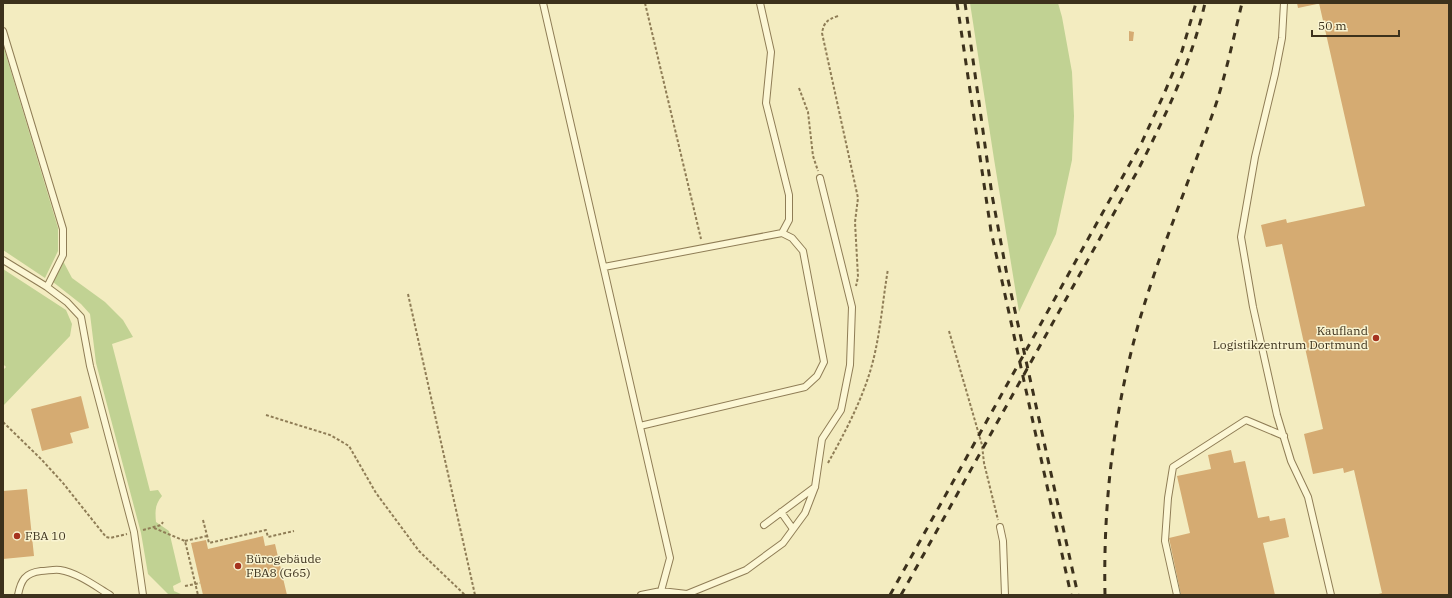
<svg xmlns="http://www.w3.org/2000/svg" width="1452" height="598" font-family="'IBM Plex Serif',serif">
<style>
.green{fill:#c1d293}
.building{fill:#d5ab72}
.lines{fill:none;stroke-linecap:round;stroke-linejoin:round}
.service-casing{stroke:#8f7d56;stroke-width:8}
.path{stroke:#8f7d56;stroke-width:2;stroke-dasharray:3 2;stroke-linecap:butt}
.service{stroke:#fcf7d5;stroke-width:6}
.rail{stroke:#3c311c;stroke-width:3;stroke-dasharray:7 7;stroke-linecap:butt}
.poi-dot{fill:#a5331f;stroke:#f9f4d1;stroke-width:1.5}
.labels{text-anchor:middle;stroke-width:3;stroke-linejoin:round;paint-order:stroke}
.poi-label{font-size:12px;fill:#3c311c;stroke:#f9f4d1;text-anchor:start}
</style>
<rect width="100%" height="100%" fill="#f3ecc0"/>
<path class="green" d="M 970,3 L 1058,3 L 1062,17 L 1072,72 L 1074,116 L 1072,160 L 1056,234 L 1019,312 L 994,159 Z
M 3,45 L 58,228 L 58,251 L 45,278 L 3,250 Z
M 63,261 L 72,278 L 105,302 L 123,320 L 133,337 L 112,344 L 150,491 L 158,490 L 162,496 C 155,504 155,511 156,522 L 169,531 L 181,582 L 173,586 L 174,591 L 183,595 L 169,595 L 148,574 L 141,533 L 96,363 L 90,314 L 81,304 L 53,282 L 57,270 Z
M 3,269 L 66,310 L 72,324 L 70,336 L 3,406 L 3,370 L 6,367 L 3,364 Z"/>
<path class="building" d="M 1297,3 L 1317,3 L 1317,4 L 1298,8 Z
M 1319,3 L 1449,3 L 1449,595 L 1375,595 L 1382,593 L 1354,470 L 1344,473 L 1343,468 L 1313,474 L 1304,434 L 1323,429 L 1282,244 L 1266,247 L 1261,225 L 1286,219 L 1287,223 L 1365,206 Z
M 1129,31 L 1134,32 L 1133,41 L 1129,41 Z
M 81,396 L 89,428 L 70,433 L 73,443 L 42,451 L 31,409 Z
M 1231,450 L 1234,463 L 1245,461 L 1258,518 L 1269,516 L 1270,521 L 1285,518 L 1289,537 L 1263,543 L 1275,595 L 1181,595 L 1169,538 L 1190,533 L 1177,476 L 1211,469 L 1208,455 Z
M 27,489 L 34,556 L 3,559 L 3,491 Z
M 263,536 L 265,546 L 275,544 L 287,595 L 203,595 L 191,543 L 206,540 L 208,549 Z"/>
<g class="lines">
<defs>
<path id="service" d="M 543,3 L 670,558 L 661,591 L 641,595
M 760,3 L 771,52 L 766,103 L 789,195 L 789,220 L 782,233
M 1284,3 L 1282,38 L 1275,74 L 1255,157 L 1241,237 L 1253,307 L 1277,415 L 1291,461 L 1308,497 L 1331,595
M 3,31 L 63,229 L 63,255 L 47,287
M 3,260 L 47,287 L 67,302 L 81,317 L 90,366 L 134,532 L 143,595
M 604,267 L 782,233 L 792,238 L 803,251 L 824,362 L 817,376 L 805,387 L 640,426
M 781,512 L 793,529
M 764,525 L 815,487
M 1000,527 L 1003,541 L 1005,595
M 661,591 L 687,594 L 746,570 L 783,543 L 805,513 L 815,487 L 822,439 L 841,410 L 850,365 L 852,307 L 820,178
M 18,595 C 21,580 25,573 41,571 C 47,571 54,569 60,570 C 78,573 95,586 110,595
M 1177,595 L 1165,541 L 1168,498 L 1173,467 L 1246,420 L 1284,436"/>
</defs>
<use href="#service" class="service-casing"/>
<path class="path" d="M 645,3 L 701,239
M 838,16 C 827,20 824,22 822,33 L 858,198 L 855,222 L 858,277 L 856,286
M 799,88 L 808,112 L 813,156 L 818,171
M 408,294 L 475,595
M 949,331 L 982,445 L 984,463 L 998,520
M 266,415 L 330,435 L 349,446 L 376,493 L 419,551 L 465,595
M 3,422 L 41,459 L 63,483 L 106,537 L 110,538 L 127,534
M 828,463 C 844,434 859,406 869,375 C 880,341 882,304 888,269
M 203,520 L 209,543 L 266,530 L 268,537 L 294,531
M 154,528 L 185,541 L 198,595
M 143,530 L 161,525 L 163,522
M 185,541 L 207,536
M 185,586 L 200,583"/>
<use href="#service" class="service"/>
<path class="rail" d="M 957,3 L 991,231 L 1071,595
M 965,3 L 992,195 L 1007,275 L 1078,595
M 890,595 L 1142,142 L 1164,94 L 1182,51 L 1196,3
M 901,595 L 1138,170 C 1165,117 1192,61 1205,3
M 1105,595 C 1103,502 1114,411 1139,322 C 1161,247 1192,175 1217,101 C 1227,69 1234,36 1242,3"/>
</g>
<g class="poi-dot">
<circle cx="1376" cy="338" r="4"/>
<circle cx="17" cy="536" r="4"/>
<circle cx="238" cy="566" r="4"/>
</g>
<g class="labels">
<g class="poi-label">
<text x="1368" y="335" text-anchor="end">Kaufland<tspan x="1368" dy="14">Logistikzentrum Dortmund</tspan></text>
<text x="25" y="540">FBA 10</text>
<text x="246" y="563">Bürogebäude<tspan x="246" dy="14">FBA8 (G65)</tspan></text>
</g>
</g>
<rect width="1452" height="598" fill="none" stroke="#3c311c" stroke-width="8"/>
<path d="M1312 30v6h87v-6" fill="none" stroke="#3c311c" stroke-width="2"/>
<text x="1318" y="30" font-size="12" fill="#3c311c" stroke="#f9f4d1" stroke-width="3" paint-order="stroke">50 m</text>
</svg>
